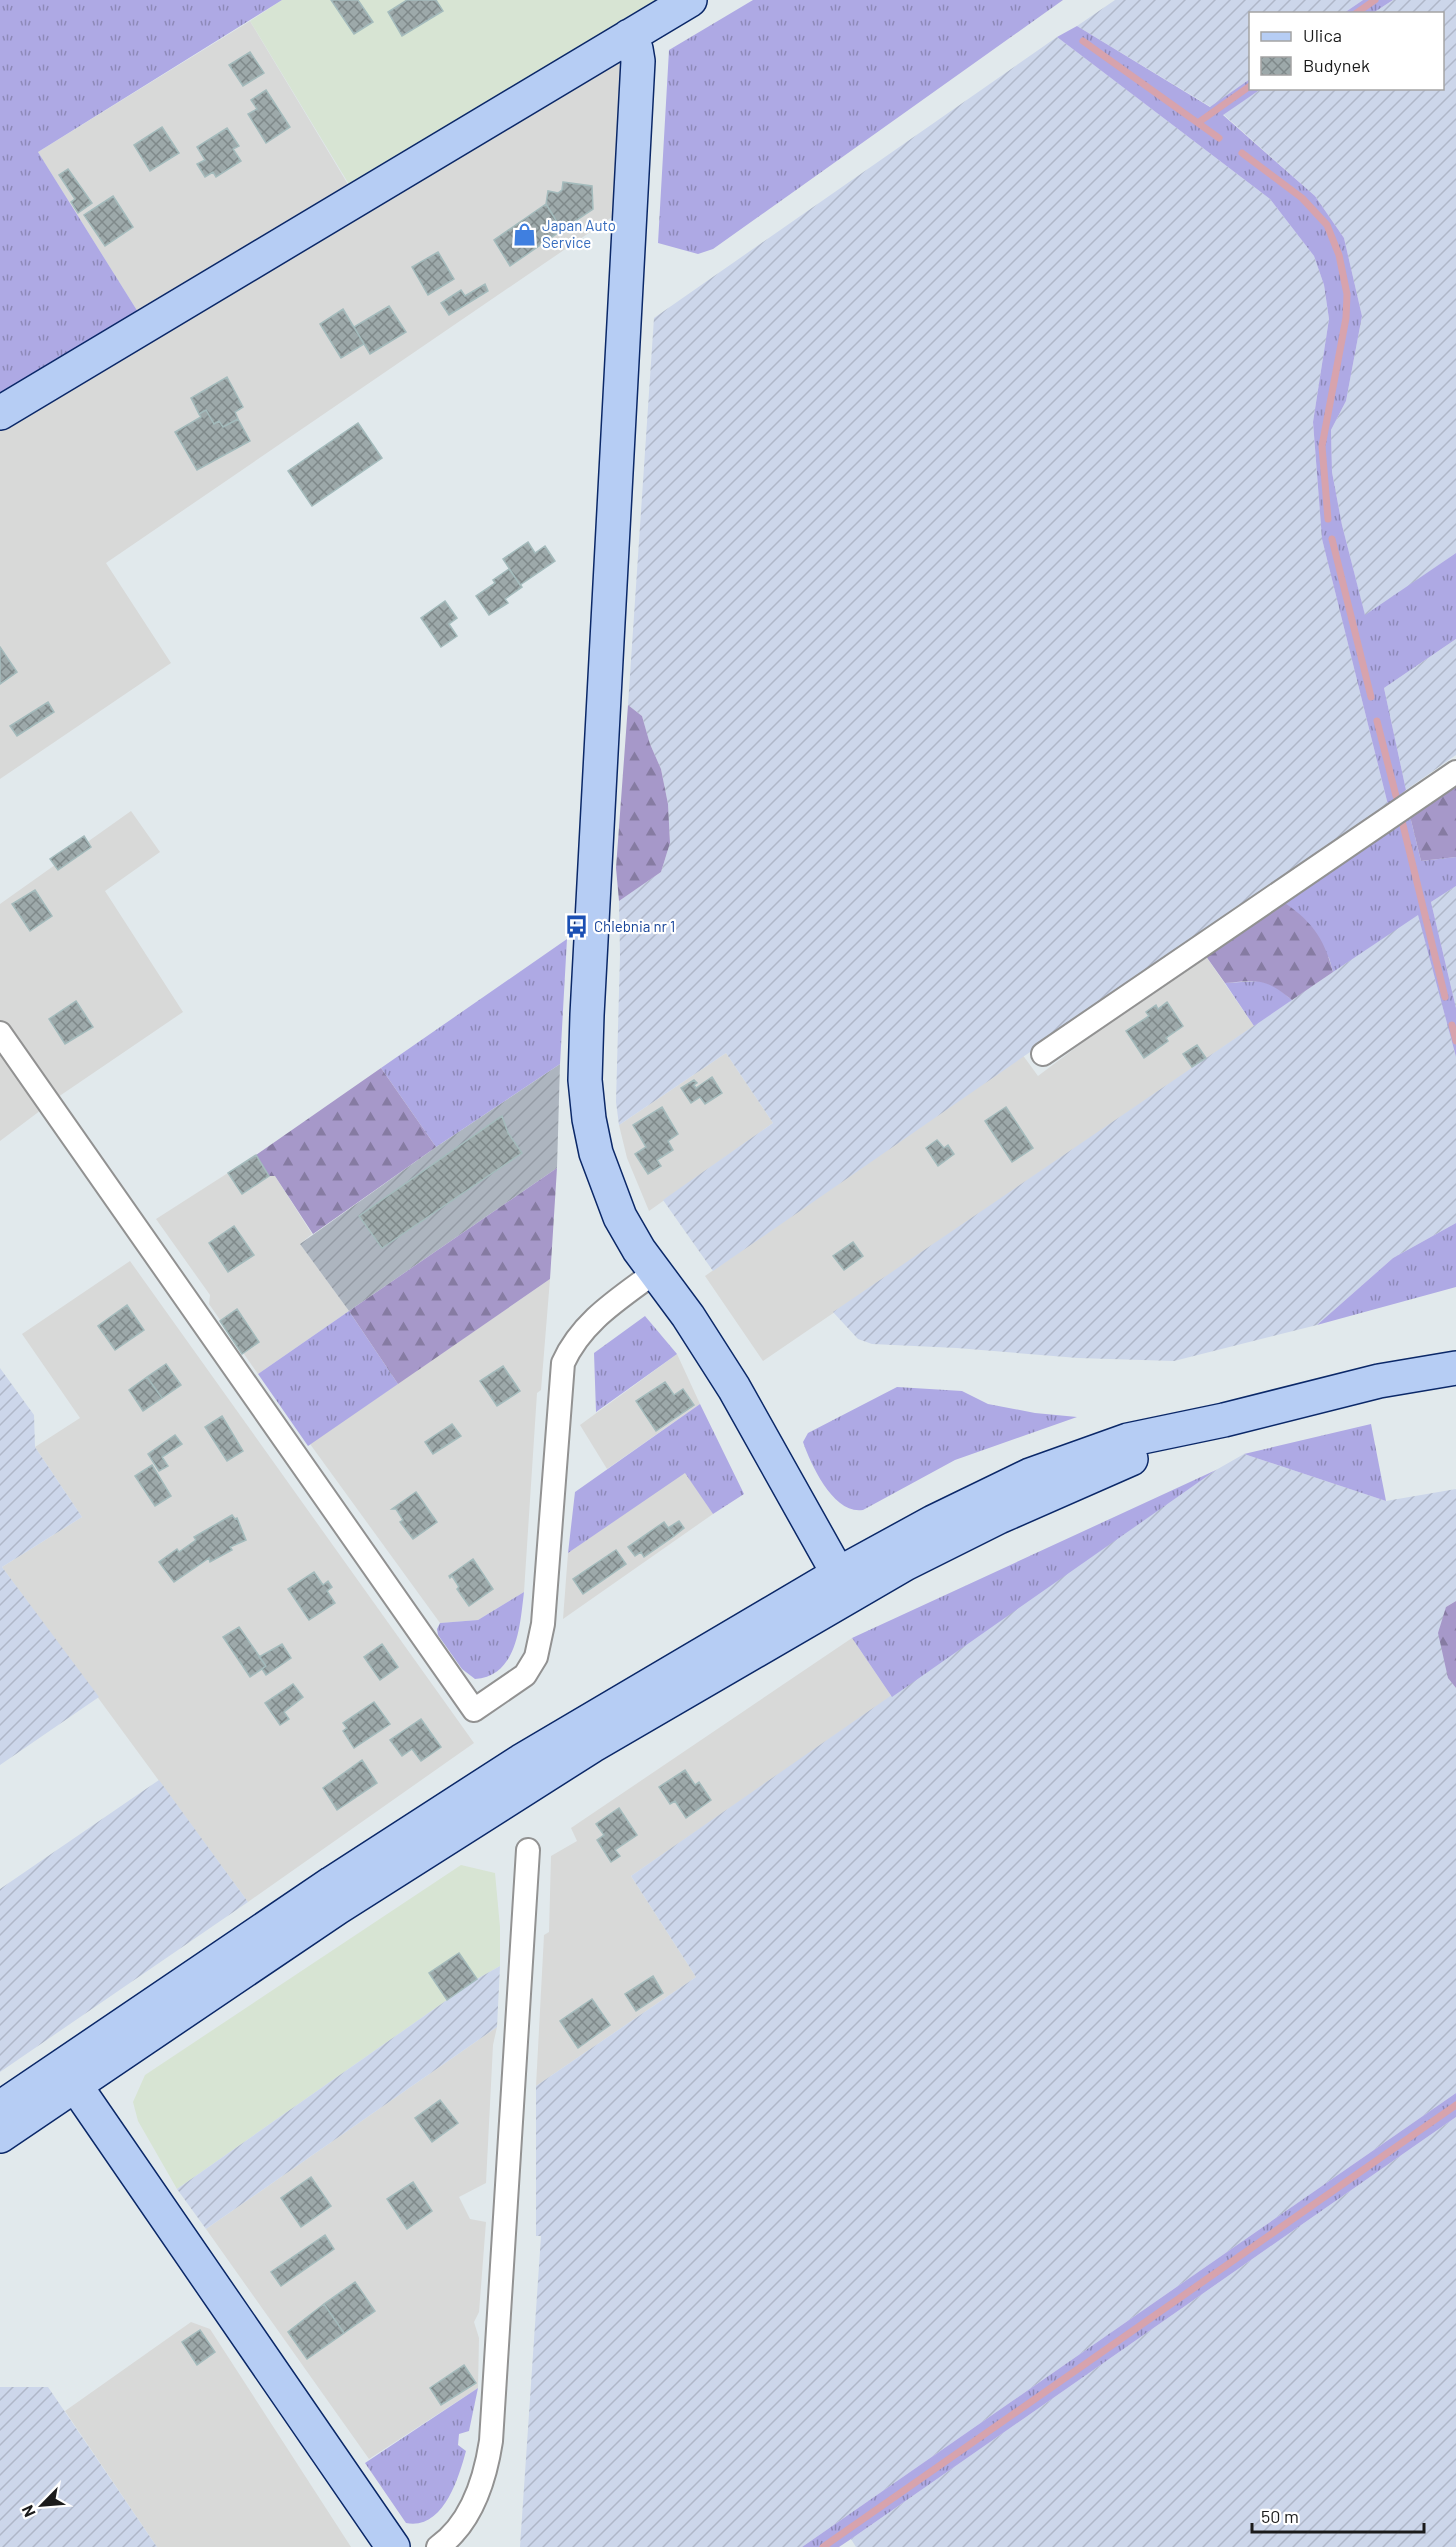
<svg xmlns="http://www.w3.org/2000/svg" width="1456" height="2547" font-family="Barlow,sans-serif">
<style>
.residential{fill:#d8d9d8}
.industrial{fill:#d7e4d3}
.construction{fill:url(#construction-furrows)}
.farmland{fill:url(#farmland-furrows)}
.grass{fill:url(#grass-tufts)}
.forest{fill:url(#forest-firs)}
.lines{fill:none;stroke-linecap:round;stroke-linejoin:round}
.stream{stroke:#d7a3ad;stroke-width:7}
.building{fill:url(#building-cross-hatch);stroke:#a4bbbc;stroke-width:1.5}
.street-casing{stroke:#929292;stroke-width:26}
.secondary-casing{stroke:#0b2868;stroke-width:36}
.street{stroke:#fff;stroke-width:22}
.secondary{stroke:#b6cdf4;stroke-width:33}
.labels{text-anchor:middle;stroke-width:4.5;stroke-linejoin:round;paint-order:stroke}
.shop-label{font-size:15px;fill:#366cbe;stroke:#fff;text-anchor:start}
.transit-label{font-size:15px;fill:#164399;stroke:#fff;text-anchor:start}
</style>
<defs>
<pattern id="construction-furrows" width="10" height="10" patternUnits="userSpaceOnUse" patternTransform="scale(1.5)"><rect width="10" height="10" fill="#adb5bf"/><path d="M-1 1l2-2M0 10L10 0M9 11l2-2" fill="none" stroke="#949ba4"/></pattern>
<pattern id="farmland-furrows" width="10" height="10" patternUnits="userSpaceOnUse" patternTransform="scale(1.5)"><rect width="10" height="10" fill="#ccd6ea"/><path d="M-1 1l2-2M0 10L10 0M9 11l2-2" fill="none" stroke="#afb7c8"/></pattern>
<pattern id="grass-tufts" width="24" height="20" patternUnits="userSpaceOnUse" patternTransform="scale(1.5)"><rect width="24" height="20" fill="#aea9e4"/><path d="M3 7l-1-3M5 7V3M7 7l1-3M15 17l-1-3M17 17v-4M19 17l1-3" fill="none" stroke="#8d89b8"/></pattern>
<pattern id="forest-firs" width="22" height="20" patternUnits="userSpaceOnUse" patternTransform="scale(1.5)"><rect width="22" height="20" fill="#a698c9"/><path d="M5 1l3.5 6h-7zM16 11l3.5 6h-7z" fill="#867ba2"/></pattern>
<pattern id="building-cross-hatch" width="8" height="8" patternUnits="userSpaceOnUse" patternTransform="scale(1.5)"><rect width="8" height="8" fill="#9da9aa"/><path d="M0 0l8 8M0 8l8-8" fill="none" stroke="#7f898a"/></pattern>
</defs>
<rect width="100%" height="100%" fill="#e1e9ec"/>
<path class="residential" d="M 250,21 L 349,186 L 625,22 L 621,211 L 106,563 L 171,663 L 0,779 L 0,397 L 138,312 L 38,152 Z
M 131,811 L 160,852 L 105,891 L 183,1012 L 61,1095 L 0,1141 L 0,904 Z
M 1203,952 L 1254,1026 L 763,1361 L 705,1276 L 1022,1054 L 1038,1076 Z
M 726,1053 L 773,1123 L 649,1211 L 627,1158 L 619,1125 Z
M 256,1155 L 269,1175 L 275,1176 L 312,1234 L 300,1244 L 349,1311 L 258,1374 L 209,1304 L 210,1295 L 156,1219 Z
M 130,1261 L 474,1743 L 248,1902 L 2,1567 L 82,1517 L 35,1447 L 80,1418 L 22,1334 Z
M 550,1279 L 541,1390 L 537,1393 L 524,1592 L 478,1620 L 440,1623 L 310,1444 Z
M 677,1354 L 700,1404 L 607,1469 L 580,1425 Z
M 685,1472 L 713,1514 L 563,1619 L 568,1553 Z
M 852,1638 L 892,1697 L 631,1876 L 696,1977 L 536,2086 L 544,1935 L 549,1932 L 551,1856 L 577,1841 L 571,1828 Z
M 497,2027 L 493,2045 L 486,2183 L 459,2197 L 470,2219 L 486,2222 L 479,2312 L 474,2322 L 479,2338 L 478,2388 L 369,2459 L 206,2229 Z
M 191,2322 L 210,2329 L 351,2547 L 157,2547 L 65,2411 Z"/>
<path class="industrial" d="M 282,0 L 662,0 L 350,186 L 250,21 Z
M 461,1865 L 495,1873 L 500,1927 L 500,1966 L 477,1979 L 177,2189 L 138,2121 L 133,2102 L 145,2075 Z"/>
<path class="construction" d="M 560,1064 L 557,1168 L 349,1311 L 300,1244 L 436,1147 Z"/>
<path class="farmland" d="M 1115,0 L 1363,0 L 1344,13 L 1250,14 L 1250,79 L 1211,107 L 1077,26 Z
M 1393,0 L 1456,0 L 1456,553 L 1365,616 L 1342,525 L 1332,472 L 1331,430 L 1346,401 L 1362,316 L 1344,238 L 1315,196 L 1223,114 L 1261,89 L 1442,88 L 1442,14 L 1373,13 Z
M 1057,37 L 1270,199 L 1314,256 L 1324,285 L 1329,319 L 1313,422 L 1322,539 L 1388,805 L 713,1271 L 663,1200 L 773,1123 L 726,1053 L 619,1125 L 616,1102 L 620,955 L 619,901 L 661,872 L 670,843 L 668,804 L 661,769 L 650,744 L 642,716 L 628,705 L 654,318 Z
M 1456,639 L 1456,755 L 1406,790 L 1384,688 Z
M 1456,886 L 1456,1008 L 1431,902 Z
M 1418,914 L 1456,1057 L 1456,1223 L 1393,1258 L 1317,1325 L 1174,1361 L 1078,1358 L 957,1348 L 872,1344 L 858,1339 L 833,1312 Z
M 0,1368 L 34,1415 L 35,1447 L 82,1517 L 2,1567 L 99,1697 L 0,1765 Z
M 1244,1454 L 1386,1501 L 1456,1489 L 1456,1601 L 1446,1607 L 1448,1677 L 1456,1688 L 1456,2093 L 802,2547 L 520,2547 L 541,2236 L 536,2236 L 536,2086 L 696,1977 L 631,1876 L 1216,1470 Z
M 159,1780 L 248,1902 L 0,2072 L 0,1889 Z
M 500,1966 L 497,2027 L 206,2229 L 177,2189 L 477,1979 Z
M 1456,2117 L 1456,2547 L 856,2547 L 851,2539 Z
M 0,2387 L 48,2387 L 157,2547 L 0,2547 Z"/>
<path class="grass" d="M 0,0 L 282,0 L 38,152 L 138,312 L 0,397 Z
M 753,0 L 1063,0 L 713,249 L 698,254 L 658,243 L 669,50 Z
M 1363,0 L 1393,0 L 1373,13 L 1344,13 Z
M 1077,26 L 1210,107 L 1250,79 L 1250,88 L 1261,89 L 1223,115 L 1315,196 L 1344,238 L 1362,316 L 1346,401 L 1331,430 L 1332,472 L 1342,525 L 1365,615 L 1456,553 L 1456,639 L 1384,688 L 1406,790 L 1388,805 L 1322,539 L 1313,422 L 1329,319 L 1324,285 L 1314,256 L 1270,199 L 1057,37 Z
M 1409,812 L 1421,861 L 1456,857 L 1456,886 L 1431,902 L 1456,1008 L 1456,1057 L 1418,915 L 1333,972 L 1329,958 L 1280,900 Z
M 567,939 L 560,1064 L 436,1147 L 381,1068 Z
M 1259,981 L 1274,985 L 1292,1000 L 1254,1026 L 1225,983 Z
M 1456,1223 L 1456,1287 L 1317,1325 L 1393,1258 Z
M 349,1311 L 398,1384 L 308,1446 L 258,1374 Z
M 645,1316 L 677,1354 L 596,1412 L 594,1353 Z
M 897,1387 L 962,1391 L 988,1404 L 1035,1413 L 1077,1417 L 955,1460 L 863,1510 C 834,1515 811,1465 803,1442 L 808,1433 Z
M 700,1404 L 744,1494 L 713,1514 L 685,1473 L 568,1553 L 575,1492 Z
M 1371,1424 L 1386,1501 L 1244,1454 L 1261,1450 Z
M 1216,1470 L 892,1697 L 852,1638 Z
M 524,1592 C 520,1624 518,1676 475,1679 L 462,1669 L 438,1635 L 437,1629 L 440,1623 L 478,1620 Z
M 1456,2093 L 1456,2117 L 851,2539 L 839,2547 L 802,2547 Z
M 478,2388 L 469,2431 L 459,2434 L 458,2445 L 466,2451 C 458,2480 443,2530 406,2523 L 365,2463 Z"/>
<path class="forest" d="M 628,705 L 642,716 L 650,744 L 661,769 L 668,804 L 670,843 L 661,872 L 619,901 L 616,868 Z
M 1456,779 L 1456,857 L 1421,861 L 1409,812 Z
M 1280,900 C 1310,919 1324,937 1333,972 L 1292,1000 C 1265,978 1259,980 1225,983 L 1203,952 Z
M 381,1068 L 436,1147 L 313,1234 L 275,1176 L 269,1176 L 256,1155 Z
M 557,1168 L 550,1279 L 398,1384 L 349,1311 Z
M 1456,1601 L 1456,1688 L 1448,1678 L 1438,1633 L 1446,1607 Z"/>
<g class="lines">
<path class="stream" d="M 1355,14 L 1375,0
M 1083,41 L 1219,138
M 1199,122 L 1250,86
M 1242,153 L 1302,198 L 1327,225 L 1339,255 L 1347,294 L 1346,318 L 1322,446 L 1328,519
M 1332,539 L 1371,697
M 1377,721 L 1396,796
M 1402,821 L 1445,997
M 1452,1025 L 1456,1041
M 823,2547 L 1456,2105"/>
</g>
<path class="building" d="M 331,0 L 358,0 L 373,22 L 354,34 Z
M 407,0 L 436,0 L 443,11 L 402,36 L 388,12 Z
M 250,52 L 264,73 L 243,86 L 229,65 Z
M 266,90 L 290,127 L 266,143 L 248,114 L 257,109 L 251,100 Z
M 162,127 L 179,153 L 150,171 L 134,145 Z
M 227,128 L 239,146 L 233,149 L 241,161 L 216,177 L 213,172 L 205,177 L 197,164 L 205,160 L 197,147 Z
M 68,169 L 92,203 L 78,213 L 71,202 L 75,199 L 59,175 Z
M 563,182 L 592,186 L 593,209 L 562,230 L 546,204 L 548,191 L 558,193 L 562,190 Z
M 113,196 L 133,227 L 105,246 L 84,215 Z
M 546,204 L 562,230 L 510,266 L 494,240 Z
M 438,252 L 454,279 L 428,295 L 412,267 Z
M 485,284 L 488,291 L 449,315 L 441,303 L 461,290 L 465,296 Z
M 389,306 L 406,332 L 370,354 L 354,327 Z
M 343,309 L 364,344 L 341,358 L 320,324 Z
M 227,377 L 243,407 L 235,412 L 238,419 L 223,427 L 219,421 L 214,424 L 206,410 L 199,414 L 191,398 Z
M 206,410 L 214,424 L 219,421 L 223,427 L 238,419 L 250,441 L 197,470 L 175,432 L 201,417 L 199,414 Z
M 358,423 L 382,458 L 312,506 L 288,471 Z
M 528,542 L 535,553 L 545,546 L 555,561 L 520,585 L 503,559 Z
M 509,569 L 522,587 L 505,599 L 508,603 L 489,615 L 476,596 L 495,583 L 493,580 Z
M 445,601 L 457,618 L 449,624 L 457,636 L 441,647 L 421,618 Z
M 0,647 L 17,672 L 0,684 Z
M 48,702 L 54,712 L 17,736 L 10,726 Z
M 84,836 L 91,847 L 58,870 L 50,859 Z
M 35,890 L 52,916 L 30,931 L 12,904 Z
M 76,1001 L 93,1027 L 65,1044 L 49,1019 Z
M 1167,1002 L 1183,1026 L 1166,1038 L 1168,1041 L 1144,1058 L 1126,1031 L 1149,1016 L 1146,1012 L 1156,1005 L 1158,1009 Z
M 1197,1045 L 1206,1058 L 1192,1067 L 1183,1054 Z
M 712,1077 L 722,1093 L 705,1104 L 700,1097 L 691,1103 L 681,1088 L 694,1080 L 697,1083 L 694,1085 L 696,1088 Z
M 662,1107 L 678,1134 L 668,1141 L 673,1150 L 657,1160 L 661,1166 L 648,1174 L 635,1154 L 646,1147 L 633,1125 Z
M 1006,1107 L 1033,1148 L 1012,1162 L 985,1121 Z
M 502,1116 L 508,1133 L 522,1153 L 382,1248 L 359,1216 Z
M 937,1140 L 944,1148 L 948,1145 L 954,1154 L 938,1166 L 926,1148 Z
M 256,1155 L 269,1176 L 242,1194 L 228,1173 Z
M 234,1226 L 254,1255 L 228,1272 L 209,1243 Z
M 853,1242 L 863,1256 L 844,1270 L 833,1256 Z
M 127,1305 L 144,1330 L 115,1350 L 98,1326 Z
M 237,1309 L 259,1342 L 242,1354 L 220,1321 Z
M 166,1364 L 181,1385 L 162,1398 L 147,1377 Z
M 503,1366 L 520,1391 L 497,1406 L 480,1381 Z
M 147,1377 L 162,1398 L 143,1411 L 129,1390 Z
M 665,1382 L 674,1395 L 683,1389 L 694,1405 L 656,1431 L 636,1401 Z
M 222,1416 L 243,1451 L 227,1461 L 205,1427 Z
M 452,1424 L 461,1436 L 433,1454 L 425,1442 Z
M 175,1435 L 182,1444 L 162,1457 L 168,1466 L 159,1471 L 148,1454 Z
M 152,1465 L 171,1496 L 155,1506 L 135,1476 Z
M 416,1492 L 437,1522 L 413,1539 L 400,1522 L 403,1520 L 396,1509 L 392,1509 Z
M 232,1515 L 235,1519 L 237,1518 L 246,1540 L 230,1547 L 232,1550 L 210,1562 L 209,1558 L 174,1582 L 159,1562 L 177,1549 L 179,1552 L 196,1540 L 194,1537 Z
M 679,1521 L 684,1528 L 674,1536 L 668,1528 Z
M 664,1522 L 674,1536 L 644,1557 L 641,1552 L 635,1556 L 628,1547 Z
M 616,1550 L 626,1564 L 583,1594 L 573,1579 Z
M 473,1559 L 493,1589 L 469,1606 L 457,1589 L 459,1587 L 452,1576 L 450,1578 L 449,1576 Z
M 314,1572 L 323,1585 L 328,1581 L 332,1587 L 327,1591 L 335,1603 L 309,1620 L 288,1589 Z
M 239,1627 L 266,1666 L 250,1677 L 223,1637 Z
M 282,1644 L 291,1658 L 266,1675 L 262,1669 L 266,1666 L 259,1657 Z
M 382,1644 L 398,1667 L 380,1680 L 364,1657 Z
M 293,1684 L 303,1697 L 284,1712 L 289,1719 L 280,1725 L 265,1703 Z
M 374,1702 L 390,1724 L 354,1748 L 343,1731 L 347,1728 L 343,1723 Z
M 421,1719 L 441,1747 L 421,1761 L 412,1749 L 402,1756 L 390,1740 Z
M 362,1760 L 377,1783 L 337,1810 L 323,1788 Z
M 685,1770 L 695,1785 L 699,1782 L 711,1800 L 686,1818 L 675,1801 L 670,1804 L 659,1787 Z
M 619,1808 L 637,1835 L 615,1850 L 620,1856 L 611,1862 L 597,1840 L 604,1835 L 596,1824 Z
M 459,1953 L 477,1979 L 447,2000 L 429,1973 Z
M 653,1976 L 663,1993 L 636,2011 L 625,1994 Z
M 592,1999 L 610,2025 L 578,2048 L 560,2021 Z
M 440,2100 L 458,2123 L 432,2142 L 415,2118 Z
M 311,2177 L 331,2206 L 301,2227 L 281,2198 Z
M 413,2182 L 432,2211 L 407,2229 L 387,2199 Z
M 325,2235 L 334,2249 L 281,2286 L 271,2272 Z
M 355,2282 L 375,2311 L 344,2333 L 324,2304 Z
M 324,2304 L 344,2333 L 307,2359 L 288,2332 Z
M 200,2330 L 215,2352 L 197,2365 L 182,2342 Z
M 464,2365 L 476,2383 L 441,2405 L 430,2388 Z"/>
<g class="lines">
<defs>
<path id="street" d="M 0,1033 L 474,1710 L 525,1675 L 536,1657 L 543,1624 L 563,1363 C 582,1321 619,1299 655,1272
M 1043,1054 L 1456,772
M 438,2547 C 472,2523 485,2480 491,2441 L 528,1850"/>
<path id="secondary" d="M 629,36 L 636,49 L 638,61 L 587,1015 L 585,1080 L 589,1119 L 596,1153 L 620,1217 L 639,1250 L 688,1316 L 734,1388 L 850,1595
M 0,413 L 690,0
M 64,2069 L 393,2547
M 0,2108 L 332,1883 L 521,1761 L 838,1574 L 933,1522 L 1030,1475 L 1128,1440 L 1224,1420 L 1379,1381 L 1456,1368
M 0,2136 L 337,1908 L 592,1746 L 905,1564 L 999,1517 L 1131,1459"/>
</defs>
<use href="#street" class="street-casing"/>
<use href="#secondary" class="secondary-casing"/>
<use href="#street" class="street"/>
<use href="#secondary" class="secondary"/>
</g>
<defs>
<symbol id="shop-bare" viewBox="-9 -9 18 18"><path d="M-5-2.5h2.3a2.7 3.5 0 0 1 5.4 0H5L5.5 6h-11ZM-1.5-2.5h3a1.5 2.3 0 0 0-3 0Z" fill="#3f7fe0" stroke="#fff" stroke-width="2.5" paint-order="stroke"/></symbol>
<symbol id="bus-bare" viewBox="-9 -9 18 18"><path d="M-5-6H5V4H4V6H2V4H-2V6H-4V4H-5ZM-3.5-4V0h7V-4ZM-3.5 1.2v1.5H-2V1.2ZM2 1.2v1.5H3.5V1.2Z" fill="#1a4fb4" stroke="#fff" stroke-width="2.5" paint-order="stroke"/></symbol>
</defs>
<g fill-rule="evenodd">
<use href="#shop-bare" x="508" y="218" width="33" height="33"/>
<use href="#bus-bare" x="560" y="910" width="33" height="33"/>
</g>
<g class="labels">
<g class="shop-label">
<text x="542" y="231">Japan Auto<tspan x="542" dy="17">Service</tspan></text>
</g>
<g class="transit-label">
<text x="594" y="932">Chlebnia nr 1</text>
</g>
</g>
<rect x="1249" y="12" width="195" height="78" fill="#ffffff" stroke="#a4a4a4" stroke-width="1.5"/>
<rect x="1261" y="32" width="30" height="9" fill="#b6cdf4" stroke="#a4a4a4" stroke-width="1.5"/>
<text x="1303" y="42" font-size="18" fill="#1b1b1b">Ulica</text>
<rect x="1261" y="57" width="30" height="18" fill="url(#building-cross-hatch)" stroke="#a4a4a4" stroke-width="1.5"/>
<text x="1303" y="72" font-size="18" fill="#1b1b1b">Budynek</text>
<g transform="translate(42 2505) rotate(245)" stroke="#ffffff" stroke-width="4.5" paint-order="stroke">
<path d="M0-4.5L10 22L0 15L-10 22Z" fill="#1b1b1b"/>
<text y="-9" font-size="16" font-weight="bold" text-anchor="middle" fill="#1b1b1b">N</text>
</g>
<path d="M1252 2523v9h172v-9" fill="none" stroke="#1b1b1b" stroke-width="3"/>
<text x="1261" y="2523" font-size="18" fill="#1b1b1b" stroke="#ffffff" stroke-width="4.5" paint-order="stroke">50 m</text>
</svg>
